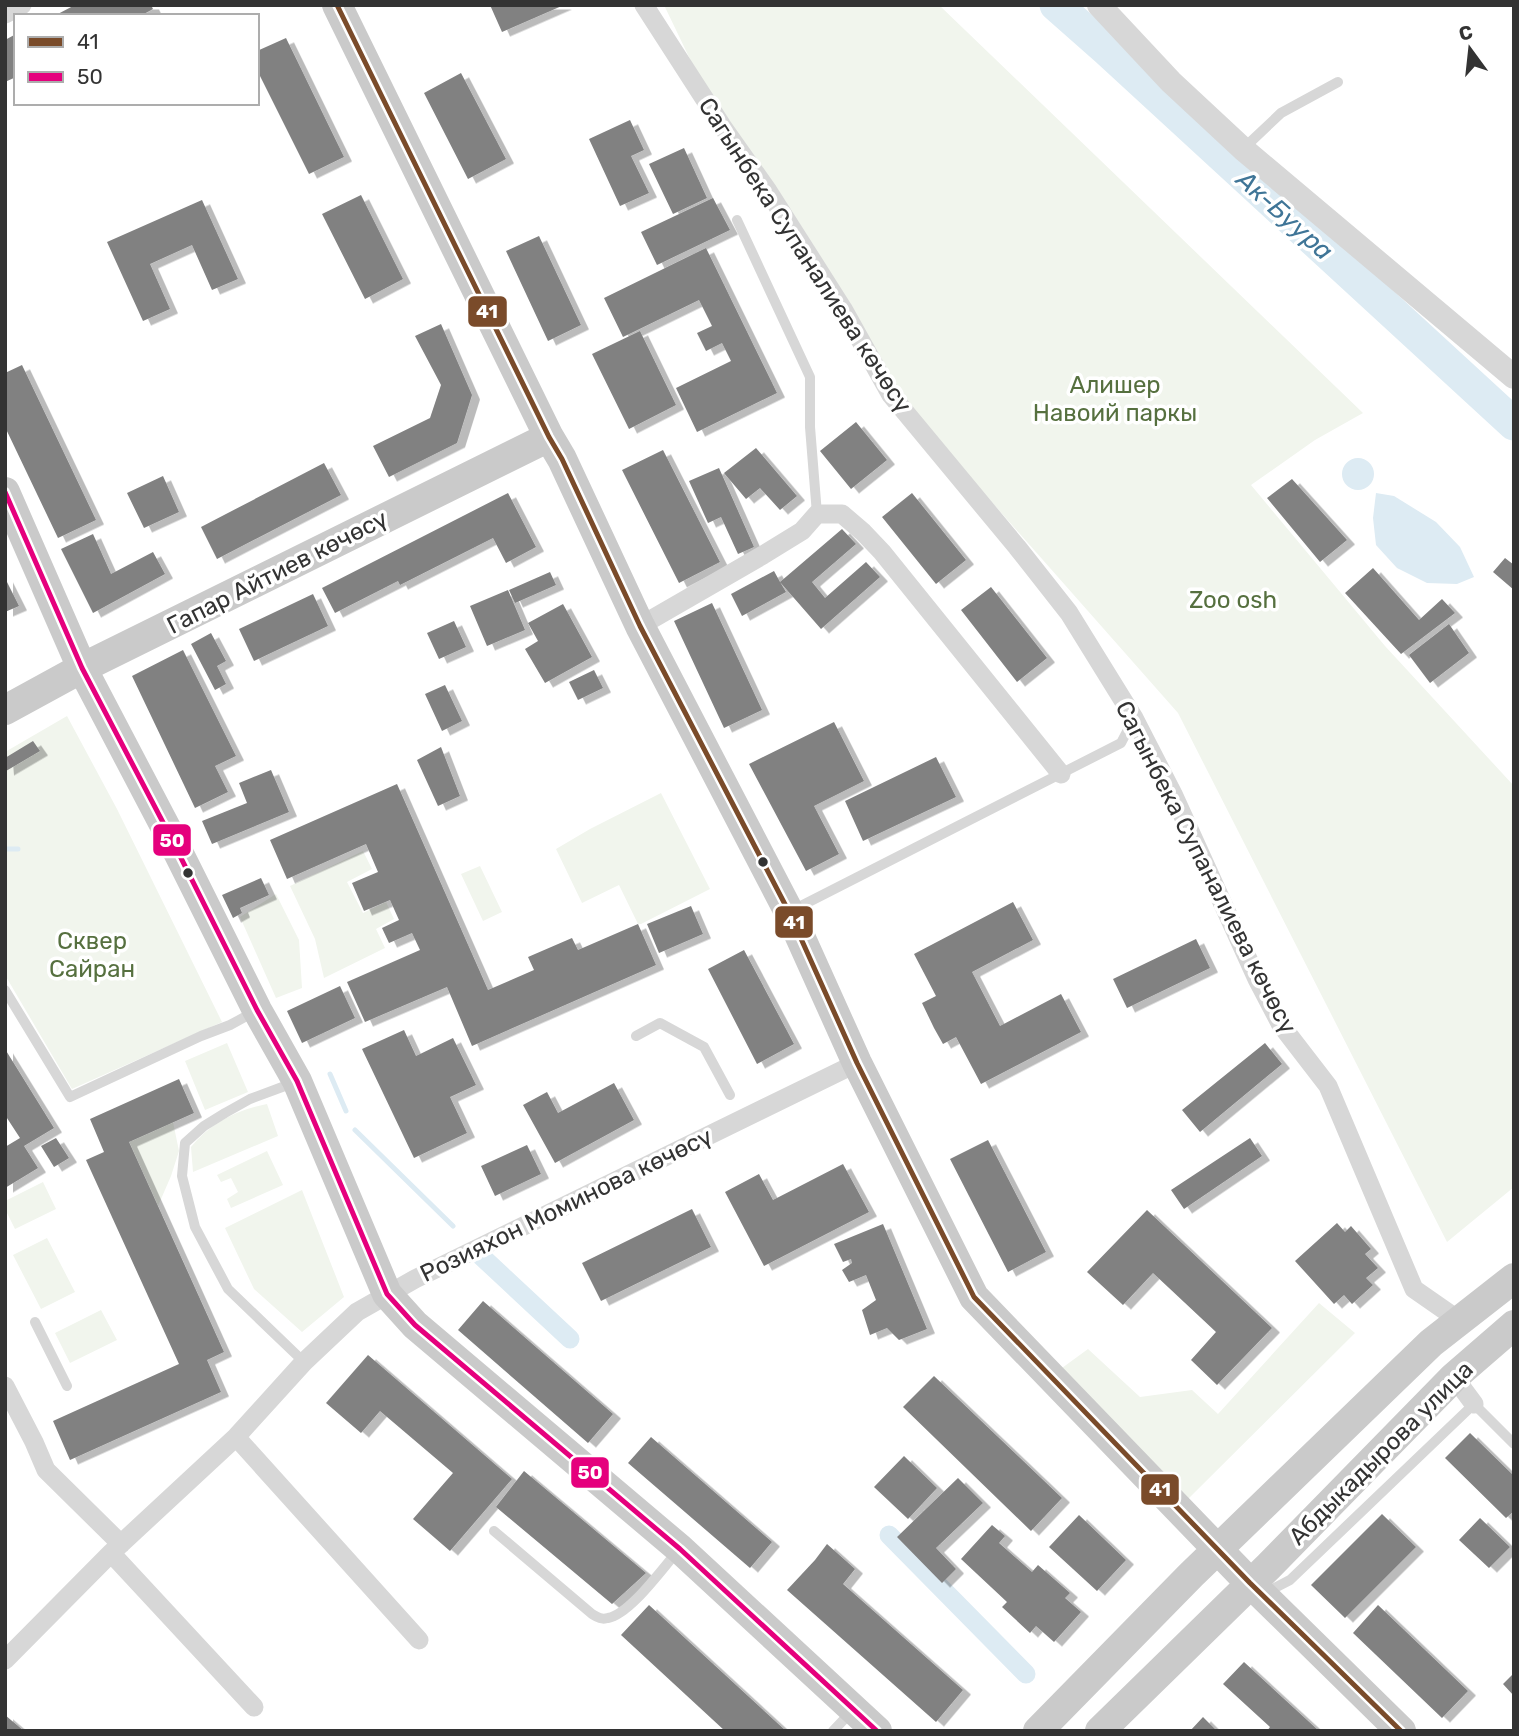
<svg xmlns="http://www.w3.org/2000/svg" width="1519" height="1736" font-family="Rubik,sans-serif">
<style>
.green{fill:#f1f5ed}
.water{fill:#ddebf3}
.lines{fill:none;stroke-linecap:round;stroke-linejoin:round}
.stream{stroke:#ddebf3;stroke-width:5}
.canal{stroke:#ddebf3;stroke-width:19}
.river{stroke:#ddebf3;stroke-width:33}
.building{fill:#818181;filter:url(#shadow)}
.service{stroke:#d7d7d7;stroke-width:10}
.minor{stroke:#d7d7d7;stroke-width:19}
.tertiary{stroke:#d7d7d7;stroke-width:24}
.primary{stroke:#cacaca;stroke-width:30}
.bus-1-casing{stroke:#fff;stroke-width:10}
.bus-2-casing{stroke:#fff;stroke-width:10}
.bus-1{stroke:#7a4b2a;stroke-width:5}
.bus-2{stroke:#e5007d;stroke-width:5}
.bus-dot{fill:#333;stroke:#fff;stroke-width:2.5}
.labels{text-anchor:middle;stroke-width:7;stroke-linejoin:round;paint-order:stroke}
.street-label{font-size:24px;fill:#333;stroke:#fff}
.park-label{font-size:24px;fill:#56703f;stroke:#fff}
.water-label{font-size:26px;font-style:italic;fill:#3f7597;stroke:#fff}
.line-badge{stroke:#fff;stroke-width:2.5}
.badge-label{font-size:19px;text-anchor:middle;font-weight:bold;fill:#fff}
</style>
<defs>
<filter id="shadow"><feDropShadow dx="8" dy="4.5" stdDeviation="0" flood-color="#0004"/></filter>
</defs>
<rect width="100%" height="100%" fill="#fff"/>
<path class="green" d="M 664,5 L 939,5 L 1363,413 L 1315,440 L 1251,485 L 1385,646 L 1514,786 L 1514,1187 L 1447,1242 L 1178,713 L 899,397 L 701,82 Z
M 67,716 L 117,809 L 222,1022 L 72,1089 L 5,975 L 5,752 Z
M 661,793 L 710,889 L 641,924 L 638,924 L 619,885 L 582,903 L 556,849 L 590,829 Z
M 363,851 L 372,869 L 347,882 L 363,913 L 386,902 L 394,919 L 376,929 L 385,948 L 324,978 L 315,939 L 290,886 Z
M 480,866 L 502,912 L 483,921 L 461,874 Z
M 276,894 L 299,940 L 302,988 L 276,998 L 240,917 Z
M 227,1043 L 248,1092 L 205,1110 L 185,1061 Z
M 267,1104 L 278,1136 L 193,1172 L 191,1147 C 210,1123 237,1110 267,1104 Z
M 173,1122 L 179,1151 L 171,1176 L 158,1206 L 129,1142 Z
M 267,1151 L 283,1185 L 231,1208 L 227,1199 L 238,1192 L 231,1178 L 221,1182 L 217,1175 Z
M 43,1182 L 56,1209 L 15,1229 L 5,1209 L 5,1201 Z
M 302,1190 L 344,1297 L 302,1332 L 254,1289 L 225,1228 Z
M 47,1238 L 75,1292 L 41,1309 L 13,1255 Z
M 1319,1303 L 1355,1333 L 1185,1502 L 1062,1368 L 1088,1349 L 1140,1397 L 1192,1390 L 1218,1414 Z
M 101,1310 L 117,1340 L 70,1363 L 55,1333 Z"/>
<path class="water" d="M1342 474a16 16 0 1 1 32 0a16 16 0 1 1-32 0Z
M 1376,493 L 1394,496 L 1436,522 L 1460,547 L 1474,577 L 1457,584 L 1427,583 L 1397,568 L 1376,545 L 1373,518 Z"/>
<g class="lines">
<path class="stream" d="M 5,849 L 18,849
M 330,1074 L 346,1111
M 355,1130 L 453,1226"/>
<path class="canal" d="M 481,1256 L 570,1339
M 889,1535 L 1026,1674"/>
<path class="river" d="M 1056,5 L 1107,50 L 1514,424"/>
</g>
<path class="building" d="M 75,5 L 151,5 L 153,9 L 140,16 L 54,16 Z
M 490,5 L 564,5 L 502,32 Z
M 16,34 L 16,77 L 5,82 L 5,40 Z
M 286,38 L 344,157 L 309,174 L 257,70 L 257,51 Z
M 461,73 L 506,159 L 468,179 L 424,93 Z
M 630,120 L 644,150 L 631,156 L 649,193 L 620,206 L 589,139 Z
M 684,148 L 707,198 L 673,214 L 649,164 Z
M 361,195 L 403,279 L 365,299 L 322,214 Z
M 713,198 L 730,230 L 657,265 L 641,232 Z
M 202,200 L 238,279 L 212,290 L 192,245 L 150,264 L 170,309 L 143,321 L 107,242 Z
M 539,236 L 581,325 L 548,341 L 506,251 Z
M 706,248 L 777,393 L 697,432 L 676,388 L 731,361 L 722,343 L 706,351 L 697,333 L 712,326 L 699,300 L 623,337 L 604,298 Z
M 441,324 L 472,395 L 457,443 L 389,477 L 373,446 L 430,418 L 441,385 L 415,336 Z
M 640,331 L 676,405 L 629,429 L 592,354 Z
M 22,365 L 96,520 L 58,538 L 5,427 L 5,373 Z
M 856,422 L 887,460 L 851,489 L 820,451 Z
M 756,448 L 797,496 L 780,510 L 760,488 L 746,499 L 724,473 Z
M 663,450 L 720,562 L 679,583 L 622,470 Z
M 324,463 L 341,495 L 217,559 L 201,527 Z
M 719,468 L 754,547 L 738,554 L 721,517 L 708,523 L 689,481 Z
M 163,476 L 179,512 L 144,528 L 127,493 Z
M 1292,479 L 1347,540 L 1320,562 L 1267,498 Z
M 508,493 L 536,547 L 506,563 L 493,538 L 400,585 L 398,581 L 335,613 L 322,588 Z
M 912,493 L 966,560 L 936,584 L 882,517 Z
M 842,529 L 856,544 L 812,582 L 825,598 L 866,562 L 880,577 L 821,629 L 780,582 L 786,592 L 742,616 L 731,594 L 774,571 L 780,582 Z
M 93,534 L 111,574 L 153,552 L 165,574 L 93,613 L 61,549 Z
M 1505,558 L 1514,565 L 1514,590 L 1493,572 Z
M 1373,568 L 1419,620 L 1442,599 L 1455,613 L 1401,654 L 1345,593 Z
M 550,572 L 556,585 L 515,603 L 509,590 Z
M 5,578 L 19,606 L 5,612 Z
M 991,587 L 1047,658 L 1017,682 L 961,610 Z
M 508,590 L 525,630 L 487,646 L 470,606 Z
M 313,594 L 328,626 L 254,661 L 239,629 Z
M 712,603 L 762,710 L 724,728 L 674,621 Z
M 563,604 L 592,657 L 545,683 L 525,649 L 538,641 L 528,623 Z
M 454,621 L 466,647 L 439,659 L 427,633 Z
M 1449,624 L 1469,653 L 1430,683 L 1409,655 Z
M 211,633 L 226,661 L 217,666 L 226,684 L 215,690 L 191,644 Z
M 183,650 L 236,756 L 215,766 L 228,792 L 195,808 L 132,676 Z
M 594,670 L 603,688 L 578,700 L 569,682 Z
M 445,685 L 462,721 L 442,731 L 425,694 Z
M 834,722 L 864,781 L 814,806 L 839,854 L 806,871 L 749,764 Z
M 33,741 L 40,751 L 6,771 L 5,758 Z
M 441,747 L 460,796 L 438,806 L 417,760 Z
M 936,757 L 956,797 L 863,841 L 845,801 Z
M 271,770 L 289,812 L 212,844 L 202,821 L 247,803 L 239,783 Z
M 397,784 L 488,990 L 534,970 L 528,957 L 572,938 L 578,950 L 638,924 L 656,965 L 472,1046 L 447,987 L 365,1022 L 347,982 L 420,950 L 412,933 L 389,943 L 382,928 L 399,920 L 390,900 L 364,911 L 352,883 L 378,872 L 366,844 L 287,879 L 270,840 Z
M 261,878 L 269,895 L 240,908 L 242,913 L 233,918 L 222,895 Z
M 1013,902 L 1033,940 L 972,972 L 1000,1026 L 1061,994 L 1081,1032 L 981,1084 L 956,1037 L 943,1044 L 934,1028 L 922,1003 L 936,996 L 914,954 Z
M 691,906 L 703,934 L 659,953 L 647,924 Z
M 1196,939 L 1210,968 L 1127,1008 L 1113,979 Z
M 744,950 L 794,1044 L 757,1064 L 708,969 Z
M 340,986 L 355,1018 L 302,1043 L 287,1011 Z
M 404,1030 L 416,1056 L 453,1038 L 476,1085 L 450,1097 L 467,1133 L 414,1158 L 362,1049 Z
M 1265,1043 L 1282,1064 L 1200,1132 L 1182,1110 Z
M 5,1049 L 54,1128 L 24,1146 L 38,1168 L 5,1188 L 5,1147 L 20,1138 L 5,1115 Z
M 179,1079 L 194,1113 L 129,1142 L 224,1352 L 207,1360 L 221,1392 L 70,1460 L 53,1421 L 179,1364 L 86,1160 L 104,1152 L 90,1119 Z
M 614,1083 L 634,1120 L 555,1163 L 523,1105 L 547,1092 L 558,1113 Z
M 56,1138 L 69,1158 L 54,1167 L 41,1146 Z
M 1250,1138 L 1262,1156 L 1184,1209 L 1171,1190 Z
M 988,1140 L 1046,1252 L 1008,1272 L 950,1159 Z
M 527,1145 L 541,1174 L 495,1196 L 481,1166 Z
M 843,1164 L 869,1212 L 764,1266 L 725,1192 L 759,1174 L 773,1200 Z
M 692,1209 L 711,1247 L 601,1301 L 582,1263 Z
M 1147,1210 L 1272,1328 L 1217,1385 L 1191,1360 L 1216,1332 L 1153,1273 L 1123,1305 L 1087,1272 Z
M 1337,1223 L 1345,1232 L 1351,1226 L 1371,1249 L 1365,1254 L 1378,1268 L 1366,1278 L 1373,1285 L 1352,1304 L 1344,1295 L 1334,1304 L 1295,1261 Z
M 883,1224 L 927,1329 L 899,1340 L 887,1328 L 870,1335 L 862,1310 L 876,1300 L 866,1275 L 849,1282 L 842,1270 L 852,1263 L 851,1259 L 843,1262 L 834,1244 Z
M 483,1301 L 613,1414 L 588,1443 L 458,1330 Z
M 368,1355 L 512,1479 L 450,1551 L 413,1519 L 453,1473 L 380,1411 L 361,1433 L 326,1403 Z
M 934,1376 L 1062,1498 L 1031,1531 L 903,1407 Z
M 1470,1433 L 1514,1476 L 1514,1511 L 1506,1518 L 1445,1458 Z
M 651,1437 L 772,1542 L 750,1568 L 628,1463 Z
M 904,1456 L 937,1488 L 908,1519 L 874,1487 Z
M 524,1471 L 646,1573 L 612,1604 L 496,1507 Z
M 958,1478 L 983,1503 L 936,1548 L 956,1569 L 942,1583 L 897,1537 Z
M 1382,1514 L 1416,1547 L 1345,1618 L 1311,1585 Z
M 1079,1515 L 1126,1560 L 1097,1591 L 1049,1547 Z
M 1480,1518 L 1510,1547 L 1489,1568 L 1459,1540 Z
M 992,1525 L 1005,1536 L 999,1543 L 1032,1572 L 1038,1565 L 1070,1593 L 1065,1598 L 1081,1612 L 1054,1642 L 1036,1626 L 1030,1633 L 1002,1607 L 1007,1602 L 961,1559 Z
M 827,1544 L 855,1569 L 843,1584 L 963,1690 L 936,1722 L 787,1590 L 815,1560 Z
M 649,1605 L 786,1731 L 725,1731 L 621,1635 Z
M 1378,1605 L 1468,1691 L 1442,1718 L 1353,1633 Z
M 1244,1662 L 1319,1731 L 1267,1731 L 1270,1727 L 1223,1684 Z
M 1514,1673 L 1514,1696 L 1503,1684 Z
M 5,1715 L 24,1731 L 5,1731 Z
M 1203,1717 L 1217,1731 L 1190,1731 Z"/>
<g class="lines">
<path class="service" d="M 1243,149 L 1281,113 L 1338,82
M 737,220 L 810,377 L 810,427 L 817,514
M 793,910 L 1121,743 L 1134,718
M 5,990 L 70,1097 L 201,1036 L 230,1025 L 254,1012
M 636,1036 L 660,1023 L 704,1047 L 730,1095
M 293,1083 L 250,1099 L 225,1113 L 204,1126 L 185,1143 L 182,1176 L 195,1227 L 228,1289 L 304,1362
M 35,1322 L 67,1386
M 494,1531 L 592,1614 C 597,1617 601,1620 608,1618 C 630,1614 661,1570 677,1552
M 1265,1593 L 1290,1580 L 1474,1404 L 1514,1444
M 833,1731 L 852,1711"/>
<path class="minor" d="M 644,5 L 722,126 L 768,191 L 843,309 L 891,395 L 1017,547 L 1069,613 L 1134,718 L 1173,794 L 1257,979 L 1281,1025 L 1328,1086 L 1414,1289 L 1460,1321
M 5,14 L 22,5
M 640,626 L 763,555 L 802,531 L 817,514 L 842,514 L 863,532 L 882,552 L 1061,774
M 1454,1377 L 1474,1404
M 5,1386 L 34,1442 L 46,1470 L 121,1544
M 236,1437 L 419,1640
M 111,1553 L 254,1707
M 5,1660 L 111,1553 L 236,1437 L 304,1362 L 357,1312 L 415,1279 L 857,1063"/>
<path class="tertiary" d="M 1099,5 L 1171,82 L 1243,149 L 1514,377"/>
<path class="primary" d="M 337,5 L 549,437 L 562,459 L 640,626 L 789,912 L 857,1063 L 974,1297 L 1250,1583 L 1401,1731
M 5,492 L 82,668 L 167,830 L 257,1010 L 297,1081 L 387,1294 L 415,1325 L 680,1549 L 877,1731
M 5,710 L 82,668 L 549,437
M 1038,1731 L 1191,1575 L 1431,1343 L 1514,1278
M 1100,1731 L 1269,1566 L 1454,1377 L 1514,1325"/>
<defs>
<path id="bus-1" d="M 337,5 L 549,437 L 562,459 L 640,626 L 789,912 L 857,1063 L 974,1297 L 1250,1583 L 1401,1731"/>
<path id="bus-2" d="M 5,492 L 82,668 L 167,830 L 257,1010 L 297,1081 L 387,1294 L 415,1325 L 680,1549 L 877,1731"/>
</defs>
<use href="#bus-1" class="bus-1-casing"/>
<use href="#bus-2" class="bus-2-casing"/>
<use href="#bus-1" class="bus-1"/>
<use href="#bus-2" class="bus-2"/>
</g>
<g class="bus-dot">
<circle cx="763" cy="862" r="6"/>
<circle cx="188" cy="873" r="6"/>
</g>
<g class="labels">
<g class="street-label">
<text transform="translate(805 255) rotate(57)" y="8">Сагынбека Супаналиева көчөсү</text>
<text transform="translate(277 572) rotate(-27)" y="8">Гапар Айтиев көчөсү</text>
<text transform="translate(1206 867) rotate(63)" y="8">Сагынбека Супаналиева көчөсү</text>
<text transform="translate(566 1205) rotate(-26)" y="8">Розияхон Моминова көчөсү</text>
<text transform="translate(1381 1453) rotate(-45)" y="8">Абдыкадырова улица</text>
</g>
<g class="park-label">
<text x="1115" y="393">Алишер<tspan x="1115" dy="28">Навоий паркы</tspan></text>
<text x="1233" y="608">Zoo osh</text>
<text x="92" y="949">Сквер<tspan x="92" dy="28">Сайран</tspan></text>
</g>
<g class="water-label">
<text transform="translate(1285 215) rotate(42)" y="9">Ак-Буура</text>
</g>
</g>
<g class="line-badge">
<rect x="467" y="295" width="41" height="33" rx="7" fill="#7a4b2a"/>
<rect x="152" y="823" width="40" height="34" rx="7" fill="#e5007d"/>
<rect x="774" y="905" width="40" height="34" rx="7" fill="#7a4b2a"/>
<rect x="570" y="1456" width="40" height="33" rx="7" fill="#e5007d"/>
<rect x="1140" y="1473" width="40" height="33" rx="7" fill="#7a4b2a"/>
</g>
<g class="badge-label">
<text x="487" y="318">41</text>
<text x="172" y="847">50</text>
<text x="794" y="929">41</text>
<text x="590" y="1479">50</text>
<text x="1160" y="1496">41</text>
</g>
<rect width="1519" height="1736" fill="none" stroke="#333333" stroke-width="14"/>
<rect x="14" y="14" width="245" height="91" fill="#ffffff" stroke="#adadad" stroke-width="2"/>
<rect x="28" y="37" width="35" height="10" fill="#7a4b2a" stroke="#adadad" stroke-width="2"/>
<text x="77" y="49" font-size="21" fill="#333333">41</text>
<rect x="28" y="72" width="35" height="10" fill="#e5007d" stroke="#adadad" stroke-width="2"/>
<text x="77" y="84" font-size="21" fill="#333333">50</text>
<g transform="translate(1470 49) rotate(345)" stroke="#ffffff" stroke-width="5" paint-order="stroke">
<path d="M0-5L12 26L0 18L-12 26Z" fill="#333333"/>
<text y="-10" font-size="19" font-weight="bold" text-anchor="middle" fill="#333333">С</text>
</g>
</svg>
